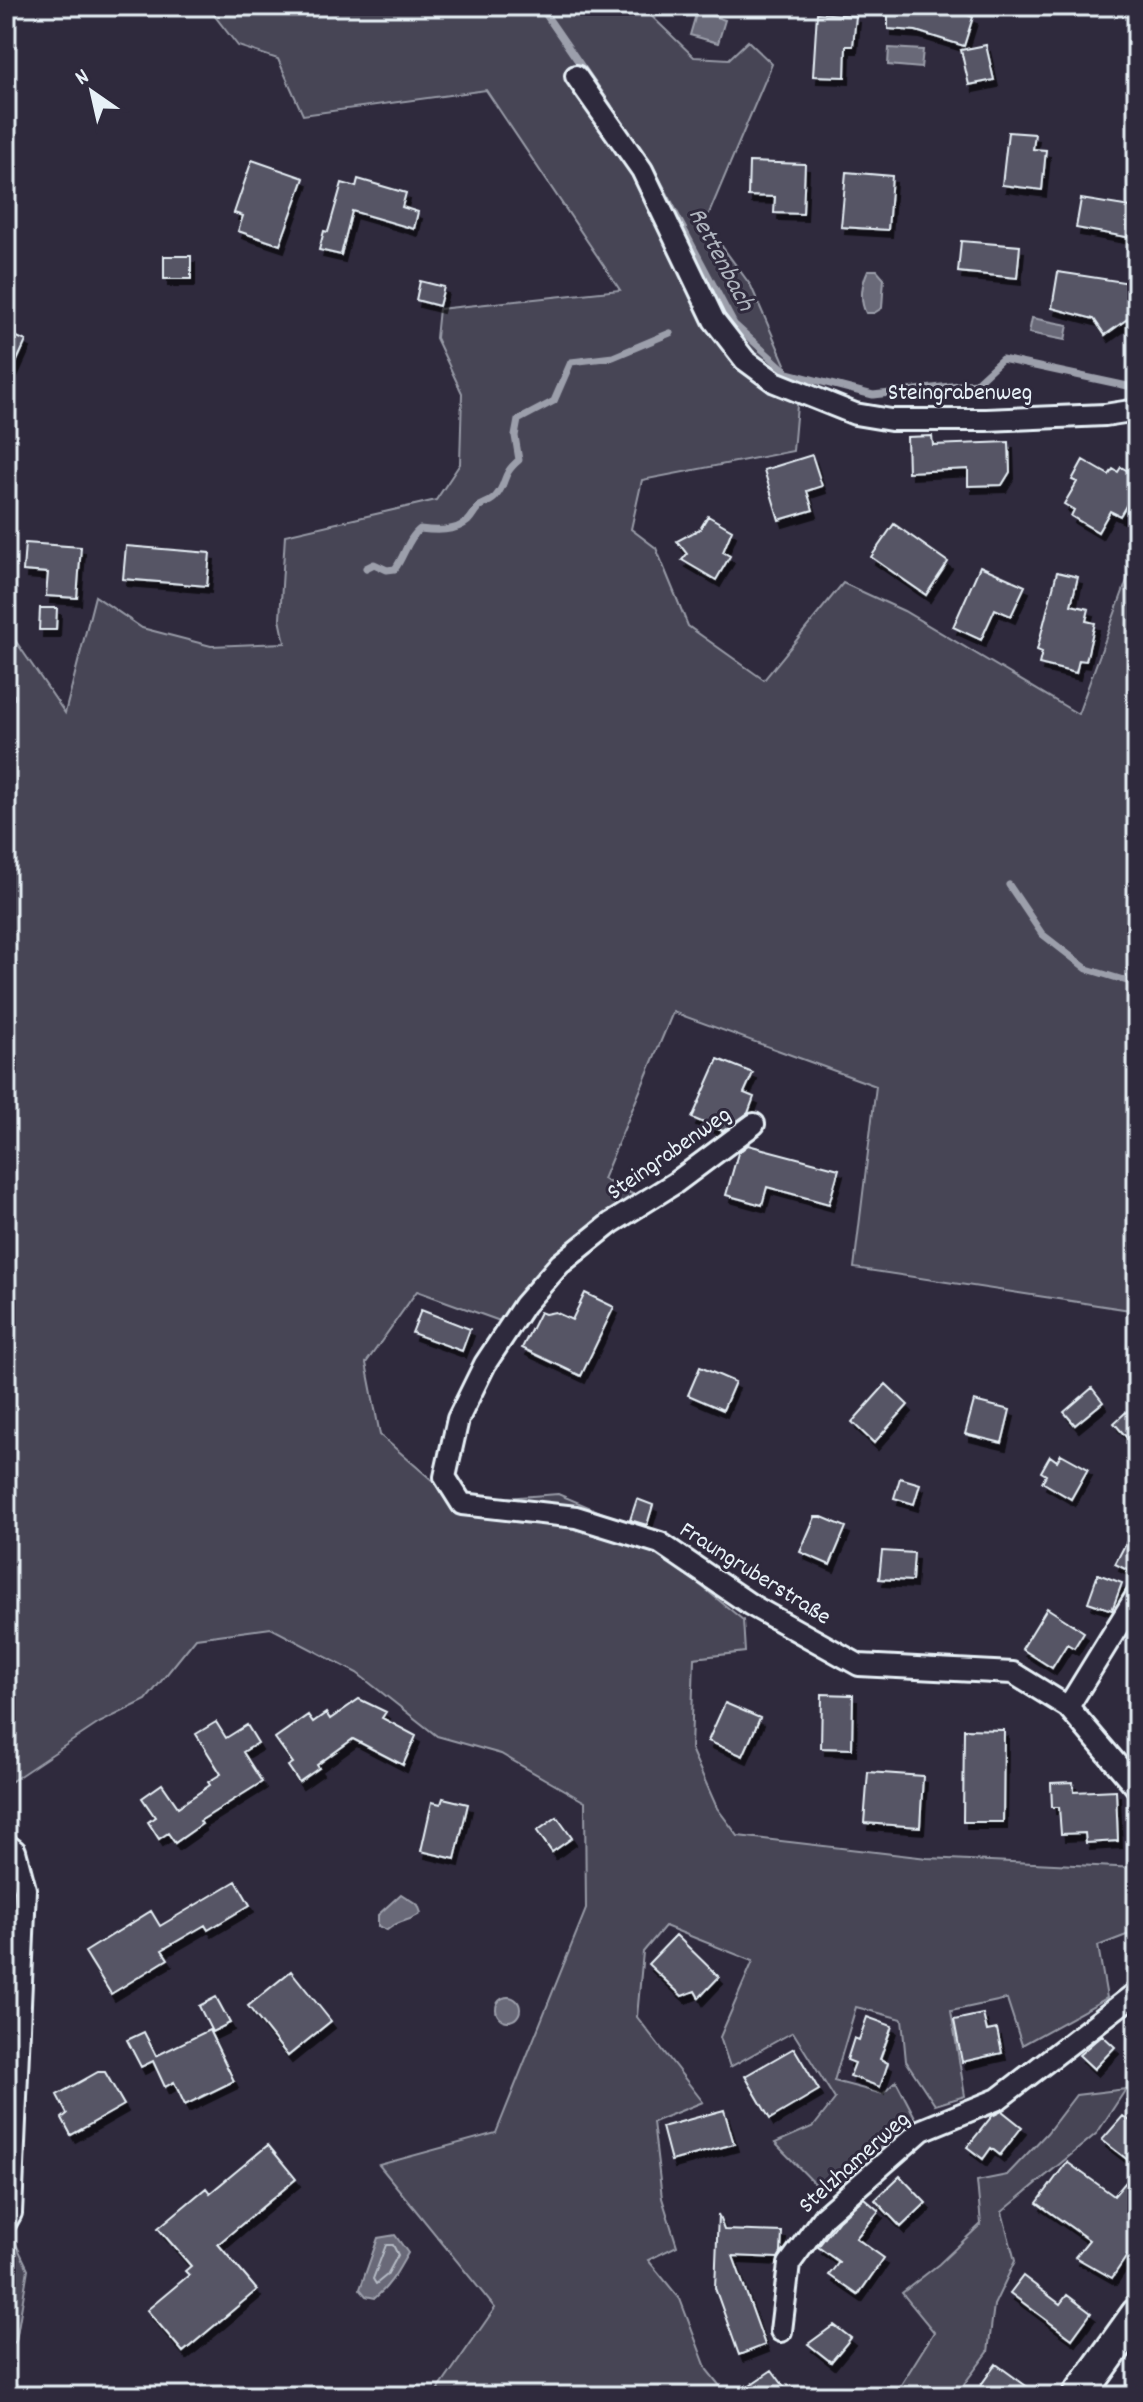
<svg xmlns="http://www.w3.org/2000/svg" width="1143" height="2402" font-family="Dekko,sans-serif">
<style>
.green{fill:#464455;stroke:#979aa6;stroke-width:2}
.water{fill:#696978;stroke:#9c9fab;stroke-width:2}
.lines{fill:none;stroke-linecap:round;stroke-linejoin:round}
.shore{stroke:#b5bbc5;stroke-width:2}
.stream{stroke:#9c9fab;stroke-width:7}
.building{fill:#575565;stroke:#e8f1f8;stroke-width:2;filter:url(#shadow)}
.minor-casing{stroke:#e8f1f8;stroke-width:26}
.primary-casing{stroke:#e8f1f8;stroke-width:38}
.minor{stroke:#2f2a3d;stroke-width:20}
.primary{stroke:#2f2a3d;stroke-width:32}
.labels{text-anchor:middle;stroke-width:6;stroke-linejoin:round;paint-order:stroke}
.street-label{font-size:24px;fill:#e8f1f8;stroke:#2f2a3d}
.water-label{font-size:26px;font-style:italic;fill:#afb4be;stroke:#2f2a3d}
</style>
<defs>
<filter id="shadow"><feDropShadow dx="4" dy="7" stdDeviation="0" flood-color="#0009"/></filter>
</defs>
<rect width="100%" height="100%" fill="#2f2a3d"/>
<filter id="ink" filterUnits="userSpaceOnUse"><feTurbulence type="fractalNoise" baseFrequency=".0125" numOctaves="2"/><feDisplacementMap in="SourceGraphic" scale="16" xChannelSelector="R" yChannelSelector="G"/><feConvolveMatrix kernelMatrix="1 2 1 2 8 2 1 2 1" color-interpolation-filters="sRGB"/></filter>
<g filter="url(#ink)">
<path class="green" d="M 207,6 L 641,6 L 694,57 L 729,59 L 748,41 L 772,64 L 705,223 L 751,286 L 798,394 L 793,451 L 642,480 L 631,529 L 656,548 L 688,626 L 764,680 L 843,583 L 904,611 L 1078,714 L 1137,553 L 1137,1311 L 854,1268 L 876,1086 L 673,1012 L 603,1179 L 638,1197 L 558,1253 L 500,1321 L 417,1291 L 366,1363 L 380,1435 L 449,1495 L 492,1499 L 558,1494 L 622,1521 L 743,1620 L 745,1652 L 694,1658 L 691,1749 L 717,1808 L 738,1836 L 927,1858 L 1137,1868 L 1137,1931 L 1098,1946 L 1107,1998 L 1022,2045 L 1007,1999 L 951,2011 L 965,2096 L 935,2105 L 906,2061 L 902,2019 L 856,2007 L 834,2081 L 883,2094 L 896,2081 L 917,2121 L 821,2190 L 775,2143 L 814,2126 L 835,2099 L 793,2032 L 730,2067 L 720,2037 L 753,1961 L 665,1926 L 643,1952 L 637,2017 L 703,2102 L 653,2122 L 662,2198 L 677,2246 L 648,2260 L 680,2299 L 707,2370 L 728,2396 L 434,2396 L 495,2308 L 379,2165 L 496,2133 L 586,1909 L 585,1802 L 501,1754 L 437,1736 L 357,1673 L 271,1628 L 196,1638 L 146,1700 L 99,1723 L 6,1785 L 6,627 L 65,713 L 95,596 L 142,628 L 211,646 L 285,643 L 280,619 L 285,535 L 436,500 L 460,464 L 462,393 L 436,338 L 439,309 L 620,290 L 486,90 L 303,115 L 278,59 L 238,46 Z
M 1126,2089 L 1097,2133 L 1002,2212 L 1015,2261 L 994,2305 L 988,2352 L 955,2396 L 894,2396 L 934,2332 L 902,2293 L 939,2264 L 981,2224 L 977,2181 L 1007,2175 L 1047,2133 L 1076,2095 Z
M 12,2236 L 28,2269 L 16,2341 L 6,2349 L 6,2245 Z"/>
<path class="water" d="M 697,11 L 725,20 L 718,43 L 690,35 Z
M 889,48 L 923,50 L 921,68 L 888,65 Z
M 868,270 L 877,270 L 884,278 L 882,308 L 874,313 L 866,313 C 859,300 862,283 868,270 Z
M 1032,318 L 1068,325 L 1065,340 L 1029,333 Z
M 401,1894 L 418,1905 L 421,1913 C 410,1922 400,1919 387,1930 L 378,1926 L 378,1915 Z
M496 2009a12 12 0 1 1 24 0a12 12 0 1 1-24 0Z
M 395,2235 L 408,2253 C 398,2270 391,2285 375,2298 L 366,2296 L 360,2289 L 378,2238 Z"/>
<g class="lines">
<path class="shore" d="M 386,2245 L 393,2245 L 398,2255 L 387,2275 L 376,2284 L 373,2279 Z"/>
<path class="stream" d="M 540,6 L 609,106
M 650,166 L 734,324 L 788,373 L 873,395 L 976,383 L 1002,359 L 1137,388
M 366,568 L 374,564 L 387,570 L 395,569 C 404,557 408,538 420,529 C 436,531 455,532 468,521 C 473,516 475,510 480,506 C 486,502 492,502 496,496 C 508,482 500,476 519,460 L 515,436 L 518,420 L 554,401 L 571,362 L 613,357 L 670,333
M 6,698 L 13,697
M 1009,885 L 1042,934 L 1087,969 L 1137,984"/>
</g>
<path class="building" d="M 888,6 L 944,6 L 973,17 L 964,46 L 916,31 L 888,29 Z
M 817,13 L 856,16 L 853,46 L 846,46 L 845,77 L 813,76 Z
M 986,45 L 994,80 L 969,85 L 961,50 Z
M 1008,132 L 1035,134 L 1033,149 L 1046,150 L 1042,190 L 1002,185 Z
M 252,160 L 304,178 L 280,245 L 238,231 L 243,216 L 234,213 Z
M 749,162 L 805,164 L 803,214 L 774,213 L 775,197 L 748,196 Z
M 846,172 L 892,176 L 888,230 L 841,227 Z
M 358,179 L 406,193 L 402,207 L 418,212 L 414,229 L 352,211 L 341,255 L 319,250 L 324,231 L 328,232 L 342,183 L 356,187 Z
M 1081,199 L 1137,208 L 1137,239 L 1076,228 Z
M 961,241 L 1020,246 L 1017,278 L 958,272 Z
M 164,256 L 191,256 L 191,279 L 164,279 Z
M 1058,272 L 1137,284 L 1137,312 L 1105,335 L 1094,319 L 1052,308 Z
M 420,281 L 444,287 L 439,306 L 416,300 Z
M 6,332 L 26,341 L 6,385 Z
M 932,436 L 933,445 L 1009,442 L 1010,472 L 1002,485 L 968,486 L 968,469 L 908,472 L 907,437 Z
M 812,455 L 822,486 L 807,491 L 813,510 L 779,520 L 764,470 Z
M 1083,460 L 1109,475 L 1113,469 L 1118,472 L 1121,467 L 1137,476 L 1137,487 L 1120,516 L 1110,511 L 1098,532 L 1071,516 L 1074,510 L 1064,504 L 1077,482 L 1072,480 Z
M 708,516 L 732,530 L 723,552 L 730,556 L 716,580 L 682,560 L 687,554 L 677,541 L 700,529 Z
M 894,524 L 948,562 L 926,595 L 871,557 Z
M 25,543 L 81,547 L 77,598 L 46,596 L 48,573 L 23,571 Z
M 126,546 L 210,553 L 207,586 L 123,579 Z
M 980,566 L 1025,586 L 1011,616 L 995,609 L 981,640 L 953,627 Z
M 1057,572 L 1078,577 L 1071,605 L 1089,609 L 1086,621 L 1095,623 L 1086,661 L 1079,660 L 1076,673 L 1039,664 L 1042,652 L 1037,650 Z
M 40,608 L 57,608 L 56,630 L 39,630 Z
M 718,1059 L 753,1073 L 744,1093 L 754,1097 L 748,1113 L 723,1131 L 692,1118 Z
M 748,1145 L 839,1169 L 829,1204 L 767,1187 L 762,1205 L 726,1195 L 738,1153 Z
M 585,1293 L 614,1307 L 581,1376 L 522,1348 L 540,1312 L 545,1314 L 555,1312 L 572,1320 Z
M 421,1310 L 470,1329 L 462,1351 L 412,1333 Z
M 700,1367 L 735,1382 L 723,1410 L 688,1395 Z
M 886,1384 L 908,1405 L 874,1443 L 852,1422 Z
M 1092,1388 L 1103,1402 L 1075,1425 L 1064,1412 Z
M 974,1401 L 1010,1410 L 1002,1443 L 965,1434 Z
M 1137,1402 L 1137,1449 L 1114,1423 Z
M 1061,1454 L 1088,1469 L 1071,1499 L 1042,1482 L 1046,1475 L 1041,1472 L 1050,1456 L 1057,1461 Z
M 900,1478 L 920,1484 L 914,1504 L 894,1498 Z
M 637,1499 L 653,1505 L 647,1525 L 630,1520 Z
M 815,1517 L 822,1517 L 846,1527 L 830,1565 L 800,1552 Z
M 1137,1522 L 1137,1575 L 1115,1564 Z
M 882,1551 L 914,1553 L 912,1581 L 879,1579 Z
M 1098,1574 L 1122,1583 L 1112,1610 L 1088,1602 Z
M 1047,1608 L 1084,1632 L 1074,1648 L 1067,1644 L 1052,1668 L 1022,1649 Z
M 822,1694 L 853,1695 L 852,1749 L 821,1748 Z
M 359,1699 L 386,1712 L 382,1718 L 416,1736 L 403,1765 L 353,1739 L 317,1765 L 319,1768 L 299,1782 L 288,1766 L 293,1763 L 275,1738 L 308,1715 L 313,1722 L 326,1713 L 330,1719 Z
M 725,1703 L 760,1718 L 743,1756 L 708,1741 Z
M 216,1722 L 226,1738 L 247,1725 L 258,1743 L 243,1752 L 262,1782 L 200,1821 L 202,1824 L 175,1843 L 168,1833 L 159,1839 L 148,1822 L 155,1817 L 142,1798 L 162,1784 L 178,1807 L 210,1785 L 208,1782 L 221,1774 L 196,1734 Z
M 964,1729 L 1004,1730 L 1003,1822 L 963,1822 Z
M 868,1772 L 923,1776 L 920,1827 L 864,1823 Z
M 1073,1782 L 1074,1792 L 1116,1790 L 1118,1841 L 1086,1843 L 1085,1833 L 1061,1834 L 1059,1807 L 1052,1807 L 1051,1783 Z
M 443,1798 L 468,1804 L 455,1859 L 421,1851 L 432,1802 L 441,1804 Z
M 557,1817 L 572,1838 L 552,1852 L 537,1831 Z
M 236,1881 L 250,1905 L 208,1930 L 205,1925 L 162,1950 L 168,1959 L 111,1994 L 85,1952 L 151,1911 L 160,1926 Z
M 676,1935 L 719,1977 L 699,1998 L 695,1991 L 682,1996 L 648,1964 Z
M 291,1971 L 331,2021 L 288,2056 L 248,2006 Z
M 216,1997 L 230,2023 L 212,2032 L 199,2006 Z
M 983,2014 L 987,2031 L 997,2029 L 1002,2053 L 962,2062 L 954,2020 Z
M 867,2017 L 892,2026 L 880,2059 L 888,2063 L 880,2087 L 850,2076 L 855,2063 L 847,2060 L 854,2038 L 859,2040 Z
M 209,2030 L 234,2081 L 185,2105 L 174,2082 L 165,2087 L 153,2061 L 141,2067 L 127,2040 L 144,2032 L 156,2056 Z
M 1102,2035 L 1115,2047 L 1094,2069 L 1079,2055 Z
M 794,2048 L 819,2090 L 770,2119 L 745,2076 Z
M 98,2072 L 105,2072 L 124,2105 L 71,2135 L 62,2118 L 67,2114 L 57,2095 Z
M 724,2110 L 734,2144 L 671,2161 L 662,2127 Z
M 1002,2111 L 1022,2127 L 1000,2155 L 991,2148 L 983,2159 L 967,2147 L 992,2116 Z
M 1123,2116 L 1137,2126 L 1137,2167 L 1102,2140 Z
M 268,2145 L 296,2179 L 218,2244 L 257,2290 L 183,2352 L 147,2310 L 189,2275 L 185,2271 L 191,2266 L 158,2228 L 206,2188 L 210,2193 Z
M 1067,2162 L 1114,2196 L 1137,2169 L 1137,2241 L 1112,2278 L 1075,2257 L 1089,2240 L 1037,2203 Z
M 900,2176 L 926,2203 L 901,2227 L 875,2200 Z
M 864,2198 L 879,2211 L 856,2238 L 884,2258 L 858,2295 L 829,2275 L 839,2262 L 818,2247 L 839,2220 Z
M 718,2214 L 724,2230 L 782,2232 L 781,2253 L 778,2258 L 733,2256 L 765,2345 L 739,2355 L 715,2288 Z
M 1023,2276 L 1060,2304 L 1067,2295 L 1091,2313 L 1072,2339 L 1010,2293 Z
M 834,2325 L 851,2338 L 831,2362 L 808,2344 Z
M 996,2364 L 1040,2396 L 973,2396 Z
M 772,2370 L 791,2396 L 758,2396 L 750,2385 Z"/>
<g class="lines">
<defs>
<path id="minor" d="M 576,76 L 642,170 L 714,320 L 745,360 L 775,382 L 855,414 L 891,420 L 986,420 L 1105,415 L 1137,410
M 754,1124 L 675,1183 L 611,1223 L 560,1264 L 524,1305 L 485,1364 L 458,1419 L 445,1477 L 462,1504 L 576,1517 L 660,1543 L 751,1605 L 859,1665 L 1013,1673 L 1068,1707
M 1137,1595 L 1068,1707 L 1137,1788
M 6,1844 L 15,1851 L 25,1889 L 11,2213 L 6,2222
M 781,2331 L 789,2264 L 824,2216 L 922,2130 L 998,2099 L 1137,1992"/>
<path id="primary" d="M 1079,2396 L 1137,2315"/>
</defs>
<use href="#minor" class="minor-casing"/>
<use href="#primary" class="primary-casing"/>
<use href="#minor" class="minor"/>
<use href="#primary" class="primary"/>
</g>
</g>
<g class="labels">
<g class="street-label">
<text x="960" y="399">Steingrabenweg</text>
<text transform="translate(668 1152) rotate(-35)" y="8">Steingrabenweg</text>
<text transform="translate(756 1572) rotate(32)" y="8">Fraungruberstraße</text>
<text transform="translate(853 2161) rotate(-42)" y="8">Stelzhamerweg</text>
</g>
<g class="water-label">
<text transform="translate(723 258) rotate(62)" y="9">Rettenbach</text>
</g>
</g>
<rect width="1143" height="2402" fill="none" stroke="#2f2a3d" stroke-width="32"/>
<rect x="16" y="16" width="1111" height="2370" fill="none" stroke="#e8f1f8" stroke-width="3" filter="url(#ink)"/>
<g transform="translate(92 92) rotate(326)" stroke="#2f2a3d" stroke-width="6" paint-order="stroke">
<path d="M0-6L14 30L0 20L-14 30Z" fill="#e8f1f8"/>
<text y="-12" font-size="22" font-weight="bold" text-anchor="middle" fill="#e8f1f8">N</text>
</g>
</svg>
